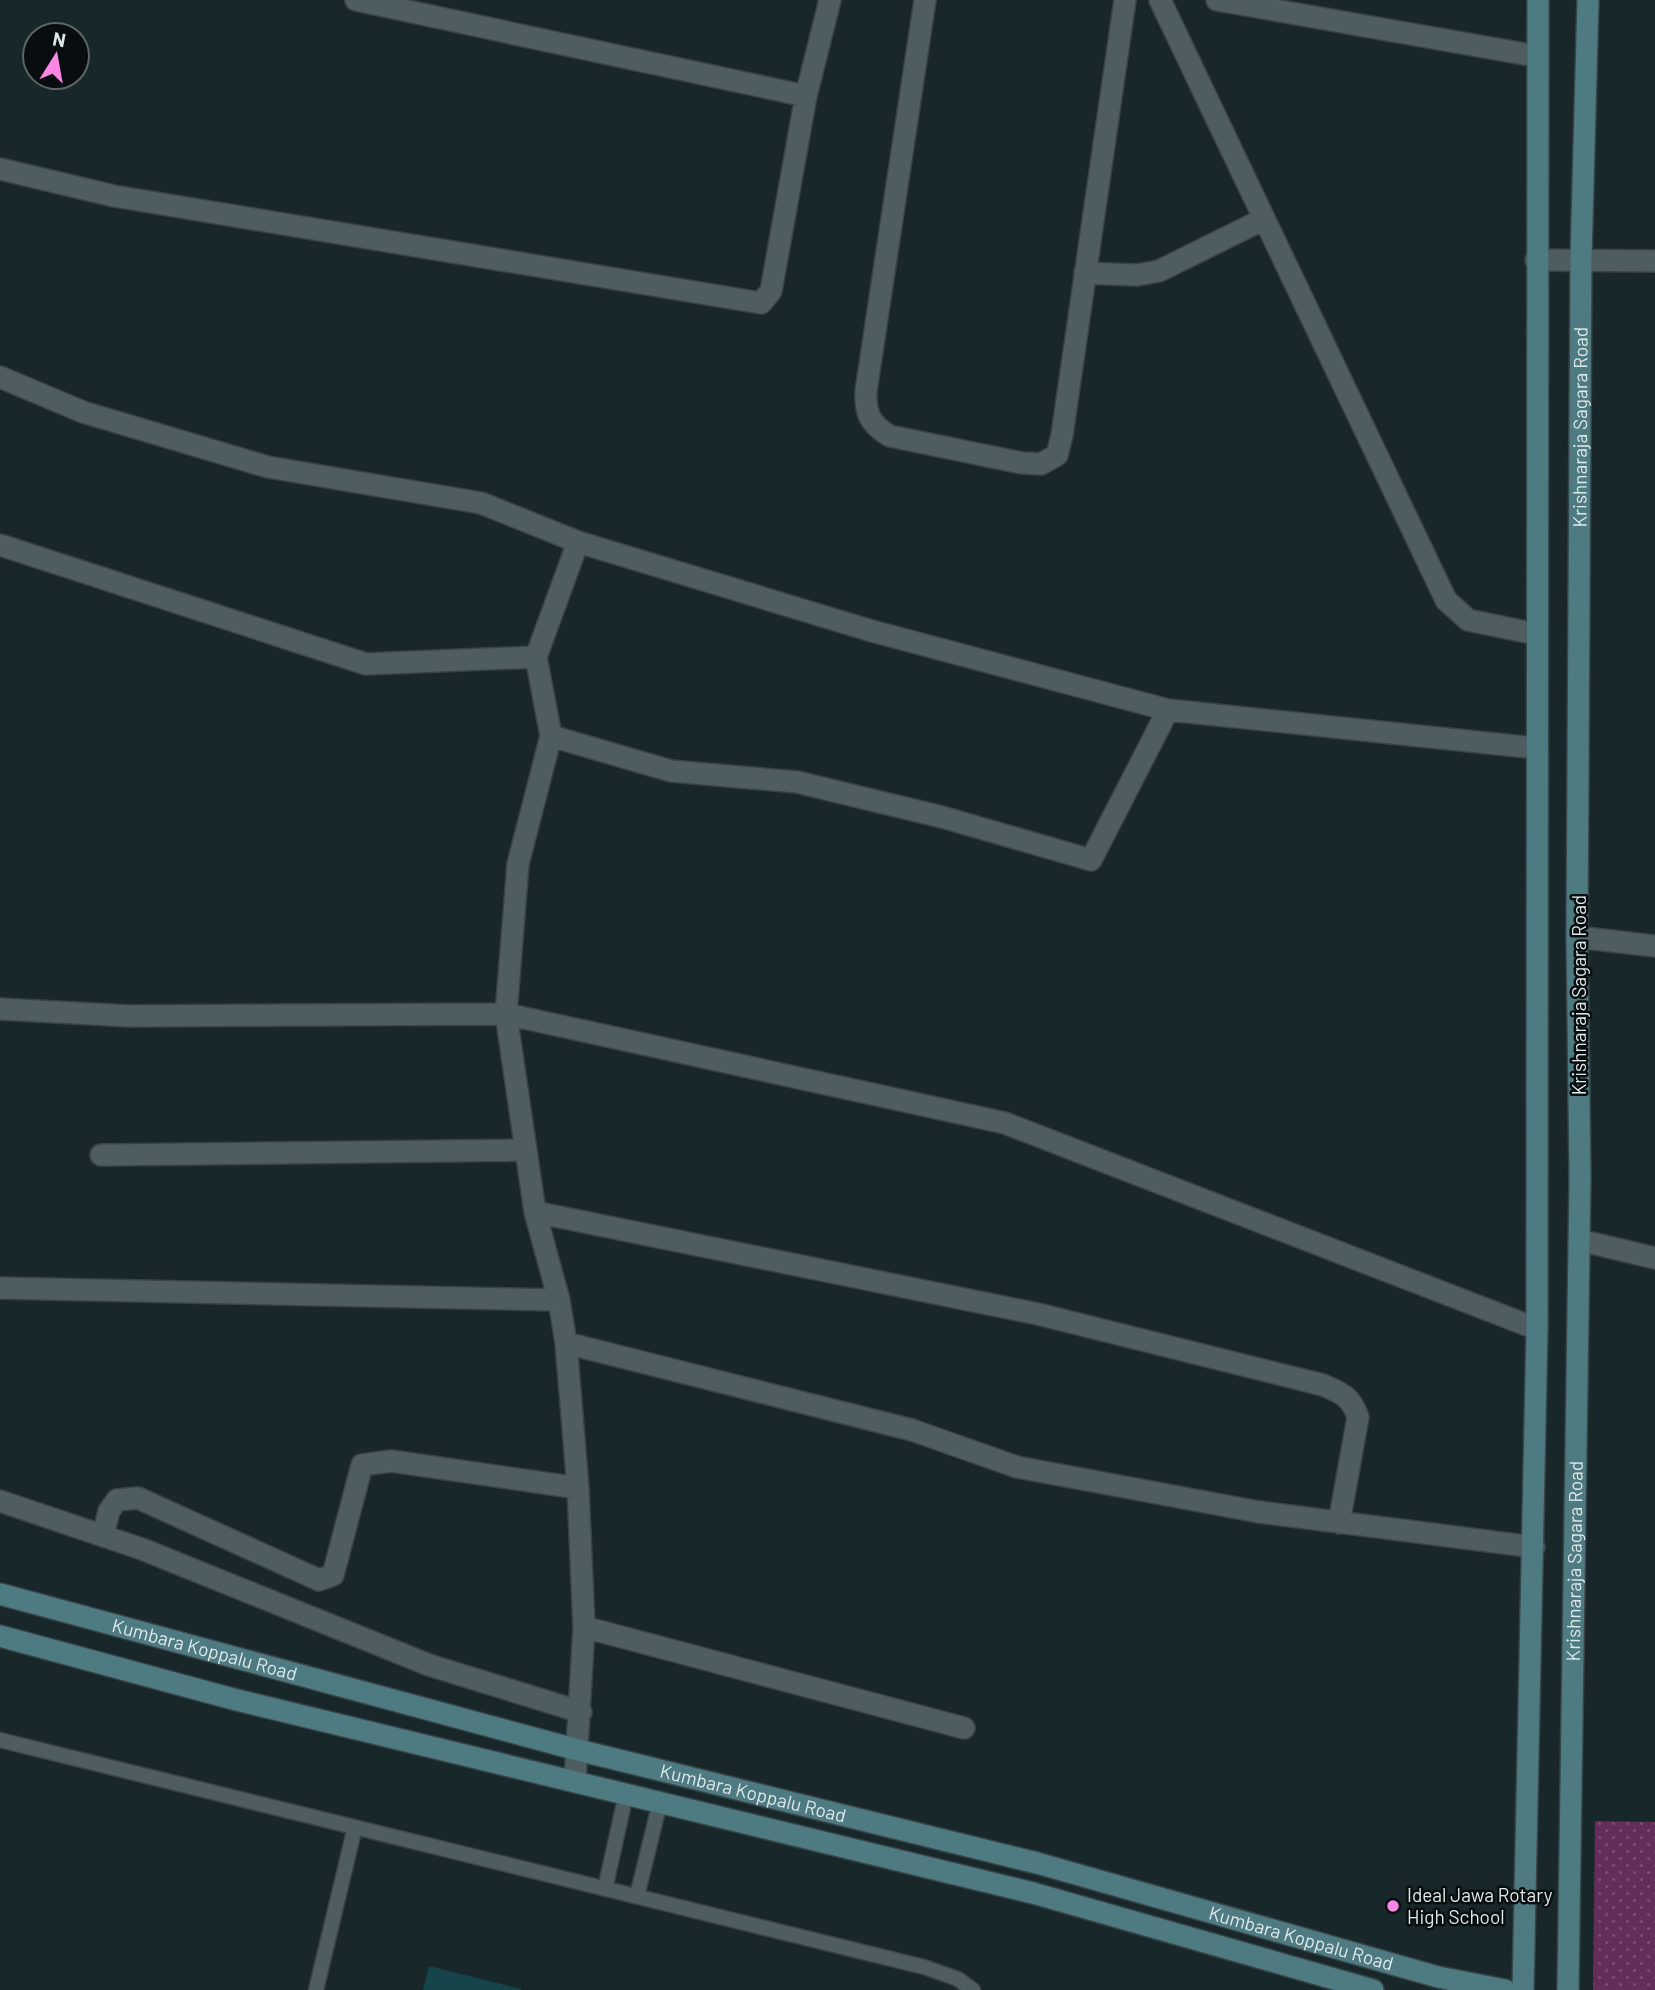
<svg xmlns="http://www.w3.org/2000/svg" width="1655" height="1990" font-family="Barlow,sans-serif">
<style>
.park{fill:url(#park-dots)}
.building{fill:#16444b}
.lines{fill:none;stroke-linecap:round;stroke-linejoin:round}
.lane-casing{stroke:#384346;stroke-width:17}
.street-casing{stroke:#384346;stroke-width:24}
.secondary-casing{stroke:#384346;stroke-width:24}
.lane{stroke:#4d5d60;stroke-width:14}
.street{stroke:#4d5d60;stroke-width:21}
.secondary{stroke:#4e7a81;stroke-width:21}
.poi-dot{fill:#fb86e4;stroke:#080e0f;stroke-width:2.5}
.labels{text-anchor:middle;stroke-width:5;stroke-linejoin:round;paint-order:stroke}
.street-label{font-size:19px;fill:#dee8e9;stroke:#080e0f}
.poi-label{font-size:19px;fill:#dee8e9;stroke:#080e0f;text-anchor:start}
</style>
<defs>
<pattern id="park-dots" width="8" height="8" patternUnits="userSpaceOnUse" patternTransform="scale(1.75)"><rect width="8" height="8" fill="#652d5a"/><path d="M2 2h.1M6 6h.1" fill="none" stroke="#7b4b72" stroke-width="1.8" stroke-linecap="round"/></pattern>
</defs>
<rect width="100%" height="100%" fill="#182729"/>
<path class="park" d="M 1595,1821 L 1655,1822 L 1655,1990 L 1593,1990 Z"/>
<path class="building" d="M 429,1966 L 521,1989 L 521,1990 L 423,1990 Z"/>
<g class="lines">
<defs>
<path id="lane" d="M 0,1740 L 924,1967 L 958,1979 L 973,1990
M 605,1889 L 626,1794
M 637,1896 L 660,1802
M 316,1990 L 355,1827"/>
<path id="street" d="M 356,0 L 806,96 L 830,0
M 925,0 L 866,391 C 865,414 870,424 890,436 L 1022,463 L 1041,464 L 1057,455 L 1062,435 L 1125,0
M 1160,0 L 1446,600 L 1468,620 L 1536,634
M 1217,0 L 1536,56
M 0,169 L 114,196 L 761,303 L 771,291 L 806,96
M 1536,260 L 1655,261
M 1085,273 L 1137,275 L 1159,271 L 1264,219
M 0,377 L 83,412 L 268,467 L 481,503 L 578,542
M 0,545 L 366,664 L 536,657 L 578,542 L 872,631 L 1168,710 L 1536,748
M 536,657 L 551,736 L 671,771 L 797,782 L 942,817 L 1091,860 L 1168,710
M 551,736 L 518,864 L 506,1014 L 535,1212 L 559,1300 L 566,1343 L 578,1488 L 584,1627 L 575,1781
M 1577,937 L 1655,946
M 0,1009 L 130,1016 L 506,1014 L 1005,1123 L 1537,1329
M 101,1155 L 526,1150
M 535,1212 L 1038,1314 L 1323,1385 C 1342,1393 1351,1397 1358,1417 L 1339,1523
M 1579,1240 L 1655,1258
M 0,1288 L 559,1300
M 566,1343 L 912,1430 L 1017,1467 L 1259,1512 L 1534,1547
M 0,1501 L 142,1549 L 429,1665 L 581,1712
M 103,1536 L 109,1511 L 117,1500 L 138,1498 L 319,1580 L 333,1575 L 362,1465 L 391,1461 L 578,1488
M 584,1627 L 964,1728"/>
<g id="secondary">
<path id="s1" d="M 0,1594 L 578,1750 L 1037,1863 L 1438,1977 L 1505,1990"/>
<path d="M 0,1636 L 233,1699 L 1033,1893 L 1373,1990"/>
<path d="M 1523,1990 L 1537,1329 L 1538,0"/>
<path id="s2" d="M 1568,1990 L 1580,1178 L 1577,937 L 1581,259 L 1588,0"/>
</g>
</defs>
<use href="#lane" class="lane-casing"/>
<use href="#street" class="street-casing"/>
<use href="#secondary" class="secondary-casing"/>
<use href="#lane" class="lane"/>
<use href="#street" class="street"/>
<use href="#secondary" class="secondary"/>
</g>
<circle class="poi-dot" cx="1393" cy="1906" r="7"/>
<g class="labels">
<g class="street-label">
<text dy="7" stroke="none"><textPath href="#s2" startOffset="1563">Krishnaraja Sagara Road</textPath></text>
<text transform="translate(1579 995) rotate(-90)" y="7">Krishnaraja Sagara Road</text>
<text dy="7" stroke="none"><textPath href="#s2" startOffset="429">Krishnaraja Sagara Road</textPath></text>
<text dy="7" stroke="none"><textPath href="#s1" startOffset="212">Kumbara Koppalu Road</textPath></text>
<text dy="7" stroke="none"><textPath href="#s1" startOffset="779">Kumbara Koppalu Road</textPath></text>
<text dy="7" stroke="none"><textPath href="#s1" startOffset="1346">Kumbara Koppalu Road</textPath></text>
</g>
<g class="poi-label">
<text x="1407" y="1902">Ideal Jawa Rotary<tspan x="1407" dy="22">High School</tspan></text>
</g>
</g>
<g transform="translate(56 56) rotate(11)"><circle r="33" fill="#080e0f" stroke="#5e6566" stroke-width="2"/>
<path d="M0-5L12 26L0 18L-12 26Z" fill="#fb86e4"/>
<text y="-10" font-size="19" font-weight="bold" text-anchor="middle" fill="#dee8e9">N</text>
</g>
</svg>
